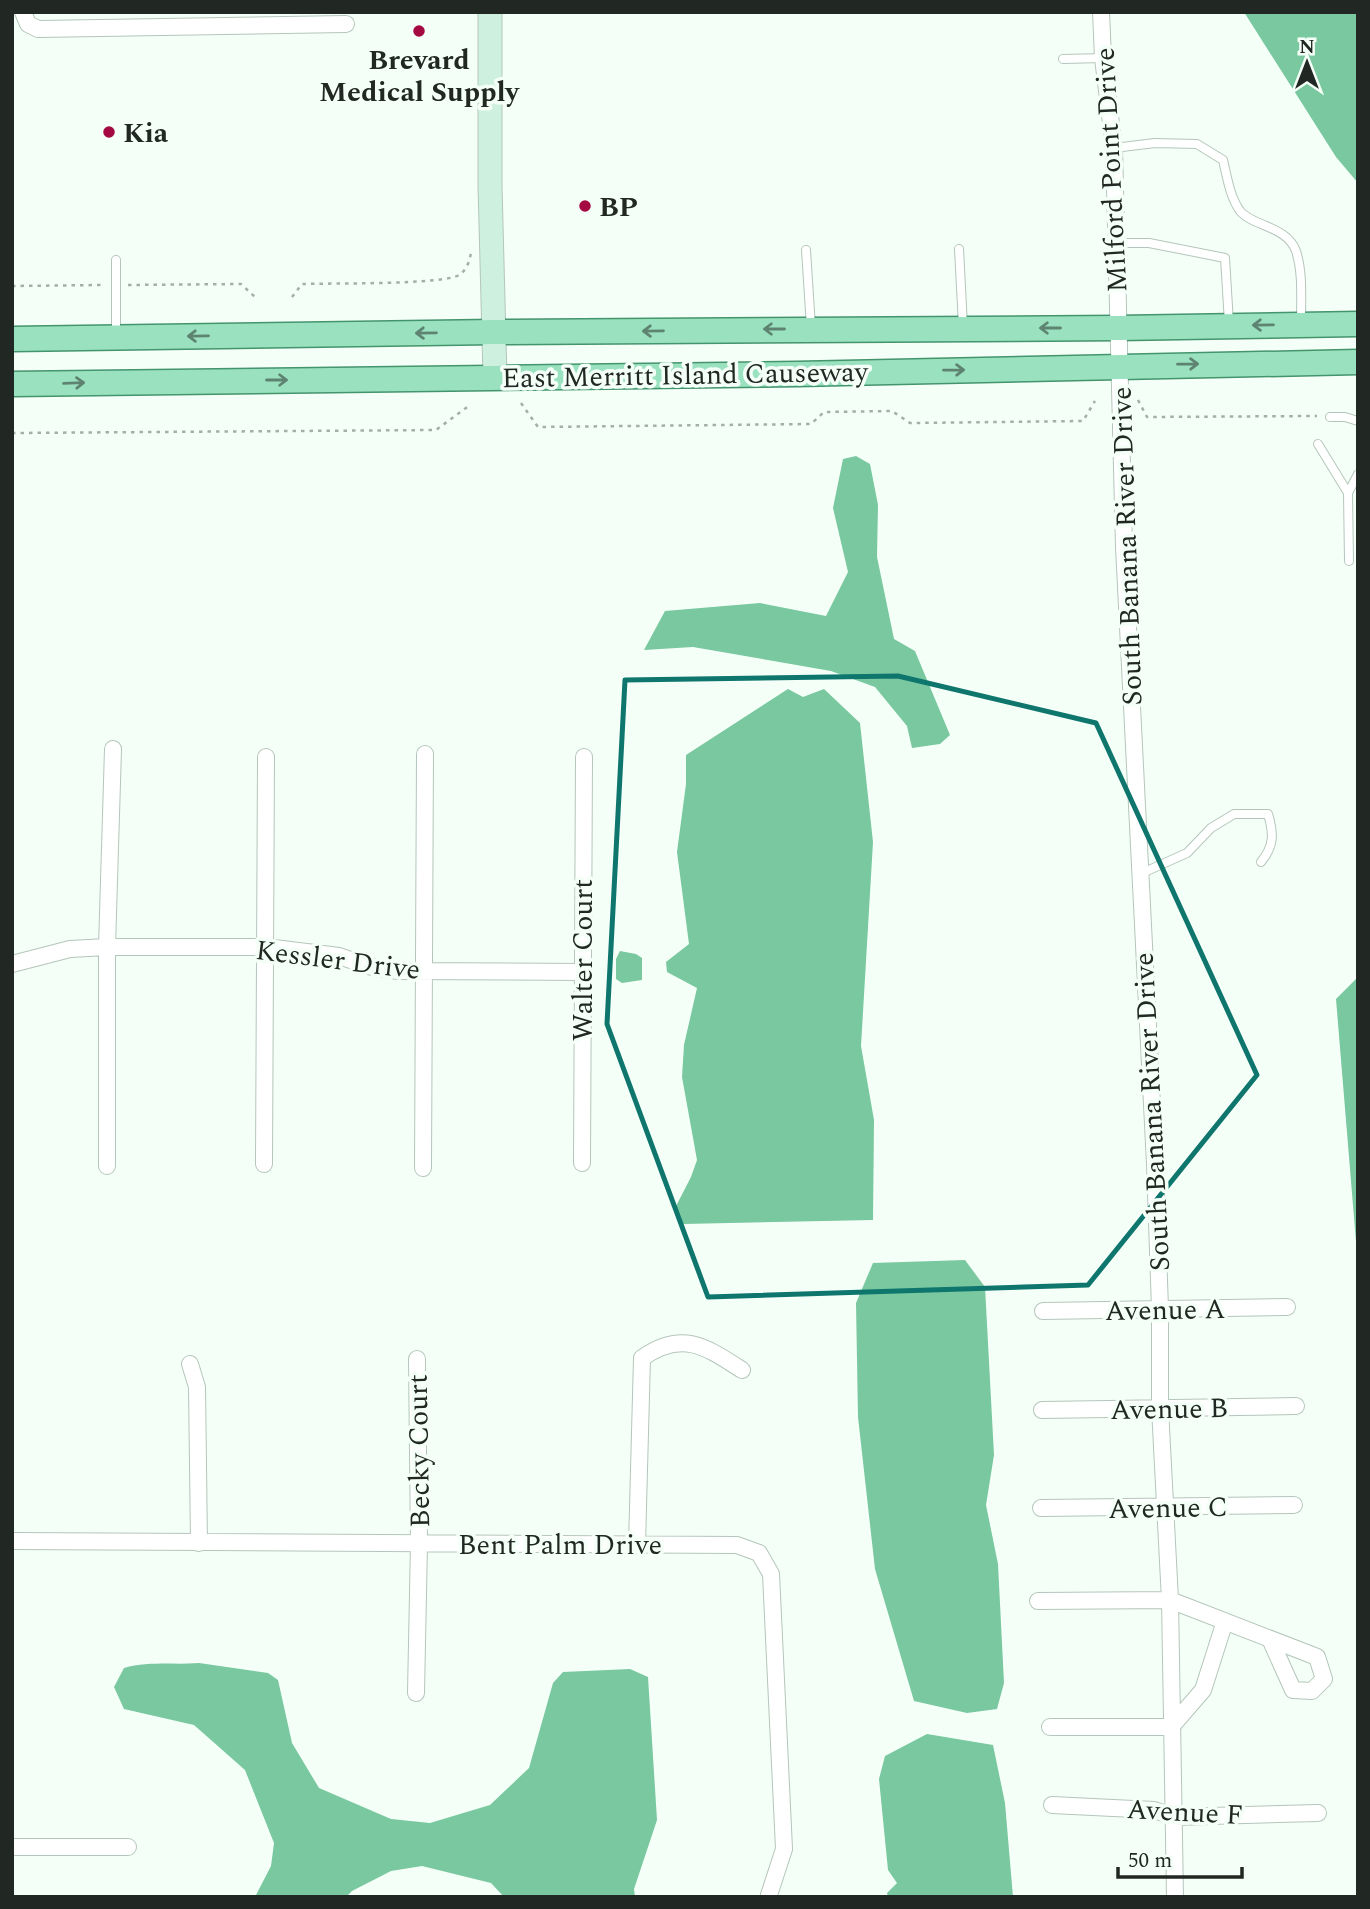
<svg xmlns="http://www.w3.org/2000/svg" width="1370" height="1909" font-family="Spectral,serif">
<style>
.water{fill:#79c89f}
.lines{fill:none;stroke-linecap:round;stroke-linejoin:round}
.lane-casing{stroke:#b4c6bb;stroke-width:10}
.street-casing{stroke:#b4c6bb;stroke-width:18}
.secondary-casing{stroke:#b4c6bb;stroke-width:25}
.primary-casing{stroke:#44946d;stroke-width:27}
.path{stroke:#a5aea8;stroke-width:2.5;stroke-dasharray:3.5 5;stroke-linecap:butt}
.lane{stroke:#fff;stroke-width:8}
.street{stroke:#fff;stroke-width:16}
.secondary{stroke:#cdf0df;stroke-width:23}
.primary{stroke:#9ae2bf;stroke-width:24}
.oneway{stroke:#5e8471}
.marked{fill:none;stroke:#0f766e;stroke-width:5;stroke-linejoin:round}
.poi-dot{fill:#a40941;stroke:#f4fff8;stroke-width:2.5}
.labels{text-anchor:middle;stroke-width:7;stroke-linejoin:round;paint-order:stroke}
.poi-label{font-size:28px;font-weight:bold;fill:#212723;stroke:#f4fff8;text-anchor:start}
.street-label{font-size:28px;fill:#212723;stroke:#f4fff8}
</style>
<rect width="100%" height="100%" fill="#f4fff8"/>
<path class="water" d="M 1244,12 L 1358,12 L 1358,183 L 1336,157 Z
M 856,456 L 870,464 L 878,505 L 877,557 L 894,639 L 915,651 L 950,735 L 940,744 L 912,748 L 907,726 L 875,687 L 831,671 L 693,647 L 644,650 L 665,611 L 760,603 L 826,616 L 848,572 L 833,508 L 843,459 Z
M 788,689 L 803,697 L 824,689 L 860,723 L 873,842 L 861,1046 L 874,1120 L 873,1220 L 683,1224 L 674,1210 L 691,1177 L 697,1160 L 682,1077 L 684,1045 L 697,988 L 667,972 L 666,962 L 689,944 L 677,852 L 686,784 L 686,755 Z
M 620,951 L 636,954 L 642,958 L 642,980 L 622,983 L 616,979 L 616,959 Z
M 1358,977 L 1358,1266 L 1336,999 Z
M 965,1260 L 985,1287 L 994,1455 L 986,1505 L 998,1564 L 1004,1683 L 997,1709 L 967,1713 L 914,1701 L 875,1569 L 858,1417 L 856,1303 L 873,1263 Z
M 199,1663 L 268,1673 L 278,1680 L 292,1743 L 319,1788 L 391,1819 L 430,1823 L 490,1805 L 529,1768 L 553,1683 L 563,1672 L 630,1669 L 648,1677 L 657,1820 L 634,1889 L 635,1897 L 504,1897 L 491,1883 L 422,1866 L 391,1871 L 352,1891 L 346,1897 L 255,1897 L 271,1866 L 274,1843 L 245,1770 L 194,1725 L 124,1709 L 114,1687 L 124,1668 C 149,1661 174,1665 199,1663 Z
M 927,1734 L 993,1745 L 1005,1803 L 1013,1897 L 888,1897 L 887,1893 L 897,1883 L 888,1870 L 879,1779 L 885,1756 Z"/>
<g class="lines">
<defs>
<path id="lane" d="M 1063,59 L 1103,58
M 1114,148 L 1155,143 L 1197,144 L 1223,160 C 1227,177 1230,197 1240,211 C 1252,226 1287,226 1296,251 C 1303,273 1301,298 1301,321
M 1116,243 L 1149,243 L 1225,258 L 1229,323
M 959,249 L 963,326
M 806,250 L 811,327
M 116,260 L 116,334
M 1330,417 L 1345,417 L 1358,421
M 1318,444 L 1348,493 L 1349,561
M 1348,493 L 1358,474
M 1140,874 L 1187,853 L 1211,828 L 1234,814 L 1268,814 C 1274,834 1274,846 1261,862"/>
<path id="street" d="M 23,12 L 28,24 L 38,29 L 346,24
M 1101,12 L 1103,58 L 1114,148 L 1124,547 L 1155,1164 L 1160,1309 L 1160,1408 L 1170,1600 L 1175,1897
M 12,964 L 70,949 L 107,947 L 266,947 L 339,956 L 368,966 L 398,971 L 582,972
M 582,1163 L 584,757
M 264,1164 L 266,757
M 107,1166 L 107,947 L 113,749
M 423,1168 L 425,754
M 1043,1311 L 1287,1307
M 190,1364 L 197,1387 L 199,1543
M 1042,1410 L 1296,1406
M 1041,1508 L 1294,1505
M 12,1541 L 737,1545 L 759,1553 L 771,1574 L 784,1849 L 769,1895
M 637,1545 L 642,1358 C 682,1330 705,1346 742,1370
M 1038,1601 L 1170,1600 L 1317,1657 L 1324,1679 L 1312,1691 L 1293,1690 L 1270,1639
M 416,1693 L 419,1544 L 417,1359
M 1050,1727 L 1171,1727 L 1203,1690 L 1225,1621
M 1052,1805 L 1154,1810 L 1175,1817 L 1318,1813
M 12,1847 L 128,1847"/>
<path id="secondary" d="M 490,12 L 490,186 L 495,377"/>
<path id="primary" d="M 12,339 L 494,332 L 1119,328 L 1358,324
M 12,384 L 797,374 L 1358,362"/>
</defs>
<use href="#lane" class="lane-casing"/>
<use href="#street" class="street-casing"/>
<use href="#secondary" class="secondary-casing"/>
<use href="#primary" class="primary-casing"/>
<path class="path" d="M 128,285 L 241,284 L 255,297
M 12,286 L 103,285
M 292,297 L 302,284 C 329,283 443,285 459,275 C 467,270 470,260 471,252
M 1138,400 L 1147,417 L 1317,416
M 521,403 L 538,427 L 811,424 L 824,412 L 892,411 L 910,423 L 1083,421 L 1095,401
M 12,433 L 436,430 L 470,405"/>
<use href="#lane" class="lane"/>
<use href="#street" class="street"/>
<use href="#secondary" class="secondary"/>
<use href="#primary" class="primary"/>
</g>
<defs><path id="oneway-shaft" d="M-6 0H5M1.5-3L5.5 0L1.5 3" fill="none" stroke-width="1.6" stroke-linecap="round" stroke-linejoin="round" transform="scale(1.75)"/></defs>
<g class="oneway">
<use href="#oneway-shaft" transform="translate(1263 325) rotate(179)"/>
<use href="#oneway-shaft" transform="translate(1050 328) rotate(-180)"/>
<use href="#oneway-shaft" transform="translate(774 329) rotate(180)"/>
<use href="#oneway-shaft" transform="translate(653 331) rotate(179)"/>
<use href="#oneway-shaft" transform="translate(426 333) rotate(179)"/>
<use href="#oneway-shaft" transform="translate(198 336) rotate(179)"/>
<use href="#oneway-shaft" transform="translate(1188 364) rotate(-1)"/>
<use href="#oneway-shaft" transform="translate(954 370) rotate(-1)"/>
<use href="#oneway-shaft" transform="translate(277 380)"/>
<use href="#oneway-shaft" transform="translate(74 383) rotate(-2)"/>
</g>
<path class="marked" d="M 898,676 L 1096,723 L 1257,1075 L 1088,1285 L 708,1297 L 607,1024 L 625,680 Z"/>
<g class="poi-dot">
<circle cx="419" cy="31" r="7"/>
<circle cx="109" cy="132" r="7"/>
<circle cx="585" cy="206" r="7"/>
</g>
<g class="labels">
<g class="poi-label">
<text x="419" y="69" text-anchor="middle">Brevard<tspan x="419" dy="32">Medical Supply</tspan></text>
<text x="123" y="142">Kia</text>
<text x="599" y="216">BP</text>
</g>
<g class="street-label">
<text transform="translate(1110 170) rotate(-93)" y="10">Milford Point Drive</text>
<text transform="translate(685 374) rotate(-1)" y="10">East Merritt Island Causeway</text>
<text transform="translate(1126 546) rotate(-92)" y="10">South Banana River Drive</text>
<text transform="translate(338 959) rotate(7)" y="10">Kessler Drive</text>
<text transform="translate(582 960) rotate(-90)" y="10">Walter Court</text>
<text transform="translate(1151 1112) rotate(-93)" y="10">South Banana River Drive</text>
<text transform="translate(1165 1309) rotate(-1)" y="10">Avenue A</text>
<text transform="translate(1169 1408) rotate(-1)" y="10">Avenue B</text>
<text transform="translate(418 1451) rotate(-91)" y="10">Becky Court</text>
<text transform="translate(1168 1507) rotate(-1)" y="10">Avenue C</text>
<text x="560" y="1554">Bent Palm Drive</text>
<text transform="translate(1185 1811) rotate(3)" y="10">Avenue F</text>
</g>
</g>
<rect width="1370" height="1909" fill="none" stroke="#212723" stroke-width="28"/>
<g transform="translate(1307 63)" stroke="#f4fff8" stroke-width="5" paint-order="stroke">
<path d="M0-5L12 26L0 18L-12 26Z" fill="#212723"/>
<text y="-10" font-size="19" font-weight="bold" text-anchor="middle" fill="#212723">N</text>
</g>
<path d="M1118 1867v10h124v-10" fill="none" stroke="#212723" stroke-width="3.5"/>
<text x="1128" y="1867" font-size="21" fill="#212723" stroke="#f4fff8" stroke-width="5" paint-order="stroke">50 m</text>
</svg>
